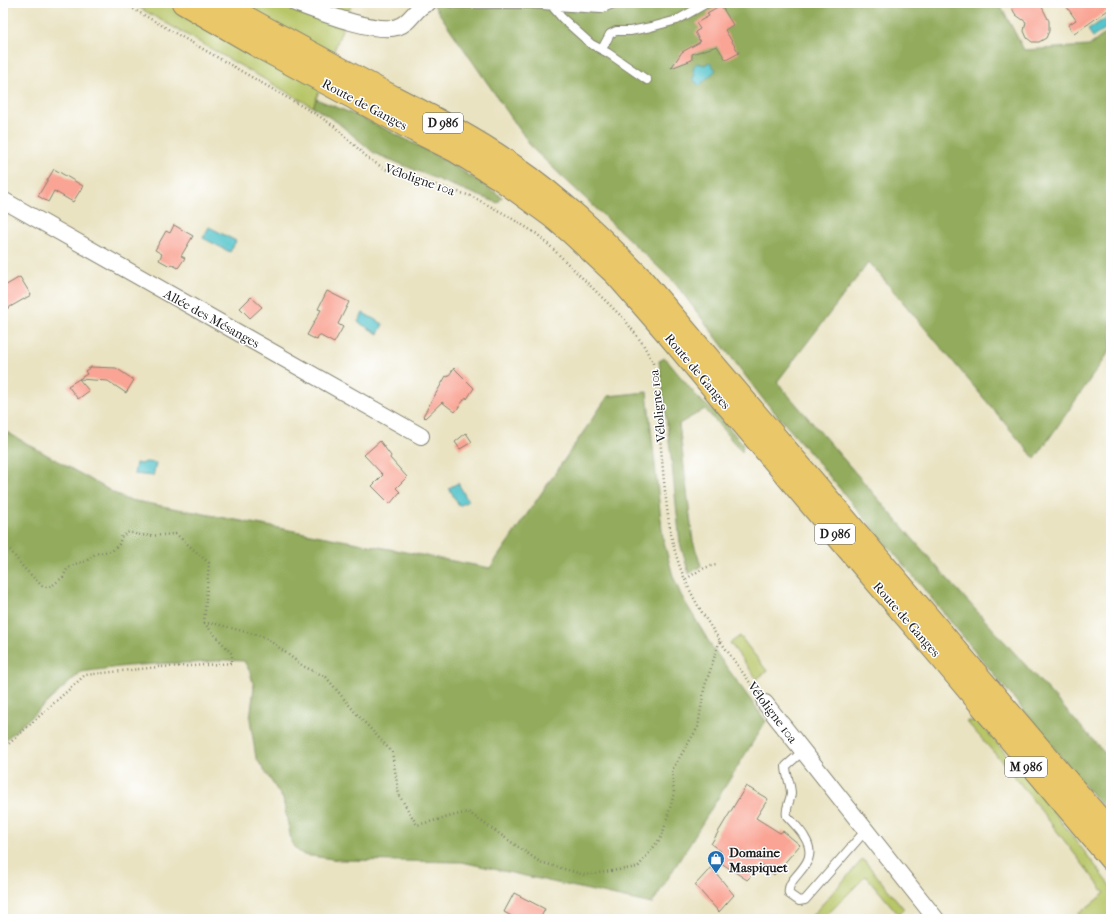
<svg xmlns="http://www.w3.org/2000/svg" width="1114" height="922" font-family="'IM FELL French Canon',serif">
<style>
.green{fill:#b8c668;stroke:#6a7142}
.forest{fill:#92ab5c;stroke:#57643c}
.water{fill:#57c5cb;stroke:#3a7074}
.building{fill:#f9a494}
.lines{fill:none;stroke-linecap:round;stroke-linejoin:round}
.service-casing{stroke:#82806f;stroke-width:10}
.minor-casing{stroke:#82806f;stroke-width:18}
.primary-casing{stroke:#82806f;stroke-width:24}
.path{stroke:#82806f;stroke-width:2.5;stroke-dasharray:1 3;stroke-linecap:butt}
.service{stroke:#fff;stroke-width:8}
.minor{stroke:#fff;stroke-width:16}
.primary{stroke:#eac769;stroke-width:22}
.labels{text-anchor:middle;stroke-width:3;stroke-linejoin:round;paint-order:stroke}
.shield{fill:#fff;stroke:#606060;stroke-width:1}
.shield-label{font-size:12px;font-weight:bold;fill:#1c1c1c}
.street-label{font-size:13px;fill:#1c1c1c;stroke:#fff}
.poi-label{font-size:13px;font-weight:bold;fill:#1c1c1c;stroke:#fff;text-anchor:start}
</style>
<rect width="100%" height="100%" fill="#fff"/>
<filter id="ink" filterUnits="userSpaceOnUse"><feTurbulence type="fractalNoise" baseFrequency=".025" numOctaves="2"/><feDisplacementMap in="SourceGraphic" scale="8" xChannelSelector="R" yChannelSelector="G"/><feConvolveMatrix kernelMatrix="1 2 1 2 8 2 1 2 1" color-interpolation-filters="sRGB"/></filter>
<filter id="wash" filterUnits="userSpaceOnUse"><feTurbulence type="fractalNoise" baseFrequency=".012" numOctaves="4" result="noise"/><feDisplacementMap in="SourceGraphic" scale="16" xChannelSelector="R" yChannelSelector="G"/><feGaussianBlur stdDeviation="0.9" result="paint"/><feColorMatrix in="noise" values="0 0 0 0 0 0 0 0 0 0 0 0 0 0 0 0 0 1.4 0 .05"/><feComposite in="paint" operator="in"/></filter>
<g filter="url(#wash)">
<rect width="100%" height="100%" fill="#e9e3c2"/>
<path class="green" d="M 131,3 L 352,3 L 313,107 Z
M 740,636 L 767,671 L 757,679 L 730,643 Z
M 966,721 L 975,721 L 984,728 L 1035,788 L 1111,886 L 1111,919 L 1072,919 L 1105,893 L 1011,772 Z
M 863,859 L 904,909 L 899,915 L 866,876 L 823,919 L 809,919 Z"/>
<path class="forest" d="M 432,3 L 1003,3 L 1001,6 L 1024,50 L 1089,46 L 1111,29 L 1111,349 L 1035,459 L 869,262 L 777,382 L 938,568 L 1111,760 L 1111,817 L 1064,761 L 1011,695 L 923,588 L 804,446 L 763,399 L 674,282 L 533,149 Z
M 316,99 C 382,124 444,157 502,197 L 498,203 L 446,183 L 374,153 L 337,122 L 313,107 Z
M 665,358 L 699,399 L 716,413 L 743,444 L 742,452 L 705,409 L 679,424 L 693,541 L 701,566 L 689,574 L 680,543 L 672,465 L 659,361 Z
M 647,392 L 663,538 L 673,576 L 681,595 L 712,647 L 766,721 L 652,904 L 462,862 L 340,860 L 304,855 L 298,851 L 293,846 L 291,840 L 283,799 L 256,758 L 250,719 L 254,687 L 250,672 L 244,661 L 225,660 L 194,663 L 170,663 L 127,666 L 81,672 L 3,742 L 3,430 L 125,499 L 490,568 L 608,396 Z"/>
<path class="water" d="M 1110,15 L 1111,25 L 1093,37 L 1088,30 Z
M 709,62 L 716,70 L 699,86 L 692,78 L 695,76 L 693,70 L 694,66 L 697,63 L 705,65 Z
M 209,227 L 236,241 L 230,252 L 203,238 Z
M 363,313 L 383,324 L 378,334 L 358,322 Z
M 146,462 L 156,463 L 153,476 L 134,474 L 136,463 L 141,464 Z
M 458,483 L 468,501 L 459,506 L 449,488 Z"/>
<g id="blocks">
<path class="building" d="M 1010,3 L 1040,3 L 1049,21 L 1049,31 L 1046,38 L 1039,42 L 1032,42 L 1027,38 L 1024,31 L 1026,22 L 1016,15 L 1014,12 Z
M 1064,3 L 1111,3 L 1111,8 L 1074,34 L 1068,25 L 1076,20 Z
M 721,5 L 733,25 L 725,30 L 739,53 L 726,60 L 717,46 L 692,54 L 692,60 L 671,68 L 682,52 L 700,42 L 695,32 L 700,29 L 696,23 L 709,16 L 707,13 Z
M 54,169 L 83,186 L 73,202 L 54,191 L 48,202 L 38,196 Z
M 174,225 L 193,236 L 181,256 L 185,258 L 178,268 L 171,264 L 170,266 L 159,260 L 162,254 L 155,250 L 166,231 L 170,233 Z
M 20,277 L 31,295 L 3,311 L 3,287 Z
M 327,291 L 349,302 L 338,324 L 343,327 L 334,343 L 319,335 L 317,340 L 307,335 L 321,310 L 318,309 Z
M 251,297 L 262,307 L 250,318 L 240,308 Z
M 91,367 L 116,368 L 134,380 L 126,393 L 108,381 L 79,379 L 87,374 L 85,371 Z
M 454,368 L 474,388 L 467,399 L 466,397 L 455,412 L 442,402 L 425,418 L 423,416 L 446,376 L 448,377 Z
M 79,379 L 89,391 L 78,399 L 68,386 Z
M 466,433 L 472,442 L 460,449 L 455,442 Z
M 380,441 L 391,456 L 390,458 L 407,477 L 396,488 L 400,492 L 390,504 L 372,486 L 383,475 L 364,455 Z
M 746,786 L 768,799 L 756,818 L 780,833 L 783,831 L 800,845 L 774,875 L 762,865 L 747,880 L 715,859 L 721,851 L 711,844 Z
M 711,867 L 734,895 L 719,912 L 695,885 L 707,872 Z
M 514,893 L 545,909 L 540,919 L 517,919 L 504,912 Z"/>
</g>
</g>
<g filter="url(#ink)">
<use href="#blocks" fill-opacity="0" stroke="#82806f" stroke-width="1"/>
<g class="lines">
<defs>
<path id="service" d="M 450,3 L 465,4 L 529,4 L 584,8 L 601,9 L 615,3
M 551,5 L 562,18 L 591,44 L 608,53 L 647,80
M 602,49 L 610,34 L 616,31 L 630,31 L 651,27 L 677,20 L 707,3
M 803,751 L 786,766 C 786,776 791,784 791,794 C 790,802 785,808 787,816 C 793,823 801,830 805,838 C 822,866 785,875 789,894 L 799,901 L 805,900 L 866,830"/>
<path id="minor" d="M 295,3 C 317,11 375,34 397,27 C 411,23 416,6 428,3
M 3,200 L 421,436
M 765,703 L 936,919"/>
<path id="primary" d="M 183,3 L 261,48 L 415,131 L 455,151 L 500,179 L 551,216 L 570,232 L 616,275 L 664,330 L 847,548 L 942,659 L 1111,860
M 221,3 C 276,34 332,64 388,94 C 431,116 475,138 514,166 C 561,198 602,238 641,278 L 1111,832"/>
</defs>
<use href="#service" class="service-casing"/>
<use href="#minor" class="minor-casing"/>
<use href="#primary" class="primary-casing"/>
<path class="path" d="M 123,3 L 319,116 L 334,126 L 369,159 L 385,169 L 471,196 L 503,213 L 537,234 L 551,247 L 625,320 L 643,344 L 653,363 C 656,399 660,435 663,471 C 666,501 669,536 679,564 C 695,611 729,652 757,693
M 3,546 L 10,550 L 23,567 L 42,586 L 47,587 L 53,585 L 63,577 L 67,569 L 75,564 L 86,561 L 95,554 L 104,552 L 112,551 L 119,544 L 122,536 L 129,532 C 146,538 158,535 176,534 L 209,563 L 204,623
M 686,579 C 697,572 704,566 718,565
M 204,623 L 216,624 L 265,637 L 303,666 L 326,677 L 354,711 L 392,752 L 399,795 L 417,825 L 468,812 L 540,862 L 585,875 L 638,867 L 662,836 L 674,794 L 672,770 L 698,727 L 704,689 L 720,640
M 3,749 L 85,675 L 158,667 L 193,666 L 232,663 L 232,654 L 204,623"/>
<use href="#service" class="service"/>
<use href="#minor" class="minor"/>
<use href="#primary" class="primary"/>
</g>
</g>
<defs>
<symbol id="shop-pin" viewBox="-11 -11 22 30"><path d="M0 17L-7.5 6A9.5 9.5 0 1 1 7.5 6Z" fill="#1f6fb2" stroke="#fff"/><path d="M-5-2.5h2.3a2.7 3.5 0 0 1 5.4 0H5L5.5 6h-11ZM-1.5-2.5h3a1.5 2.3 0 0 0-3 0Z" fill="#fff"/></symbol>
</defs>
<g fill-rule="evenodd">
<use href="#shop-pin" x="706" y="849" width="20" height="27"/>
</g>
<g class="labels">
<g class="shield">
<rect x="423" y="113" width="40" height="20" rx="3"/>
<rect x="815" y="524" width="40" height="20" rx="3"/>
<rect x="1005" y="757" width="42" height="20" rx="3"/>
</g>
<g class="shield-label">
<text x="443" y="127">D 986</text>
<text x="835" y="538">D 986</text>
<text x="1026" y="771">M 986</text>
</g>
<g class="street-label">
<text transform="translate(365 104) rotate(28)" y="5">Route de Ganges</text>
<text transform="translate(420 179) rotate(19)" y="5">Véloligne 10a</text>
<text transform="translate(212 318) rotate(29)" y="5">Allée des Mésanges</text>
<text transform="translate(698 371) rotate(50)" y="5">Route de Ganges</text>
<text transform="translate(657 406) rotate(-96)" y="5">Véloligne 10a</text>
<text transform="translate(907 619) rotate(49)" y="5">Route de Ganges</text>
<text transform="translate(773 712) rotate(53)" y="5">Véloligne 10a</text>
</g>
<g class="poi-label">
<text x="729" y="857">Domaine<tspan x="729" dy="15">Maspiquet</tspan></text>
</g>
</g>
<rect width="1114" height="922" fill="none" stroke="#fff" stroke-width="16"/>
</svg>
